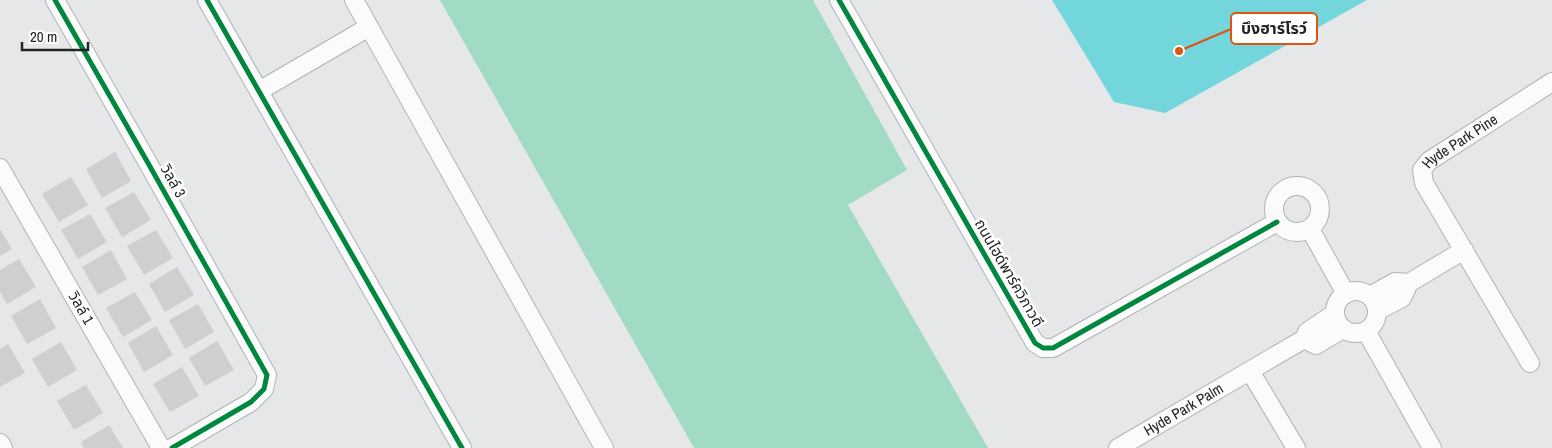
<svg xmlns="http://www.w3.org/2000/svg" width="1552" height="448" font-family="'Archivo Narrow','Noto Sans Thai',sans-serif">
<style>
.forest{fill:#a2dbc3}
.water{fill:#73d6dc}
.building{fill:#cfcfd1}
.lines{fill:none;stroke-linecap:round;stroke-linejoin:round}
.minor-casing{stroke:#b2b2b4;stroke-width:20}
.minor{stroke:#fbfbfc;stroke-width:18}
.cycleway-casing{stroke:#fff;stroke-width:8}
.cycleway{stroke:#00873e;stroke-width:5}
.labels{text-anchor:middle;stroke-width:5;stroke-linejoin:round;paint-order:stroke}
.street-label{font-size:15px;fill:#222324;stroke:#fff}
.leader{fill:none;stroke:#de560d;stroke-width:2}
.callout-dot{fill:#de560d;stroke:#fff;stroke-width:2}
.callout{fill:#fff;stroke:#de560d;stroke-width:2}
.callout-label{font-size:16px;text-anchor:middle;font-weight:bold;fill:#222324}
</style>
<rect width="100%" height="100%" fill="#e6e7e9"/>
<path class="forest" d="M 440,0 L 813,0 L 907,170 L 848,205 L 988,448 L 694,448 Z"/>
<path class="water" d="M 1052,0 L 1367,0 L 1165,113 L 1114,102 Z"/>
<path class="building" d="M 115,152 L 131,181 L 102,198 L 86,169 Z
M 71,177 L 88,205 L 59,222 L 42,194 Z
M 134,192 L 151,220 L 122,237 L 105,208 Z
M 90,214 L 107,242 L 78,259 L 61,230 Z
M 0,229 L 12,249 L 0,256 Z
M 156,230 L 173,258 L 144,275 L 127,246 Z
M 111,250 L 127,279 L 98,295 L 82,267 Z
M 19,259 L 36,287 L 7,304 L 0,292 L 0,270 Z
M 177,267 L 194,295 L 165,312 L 149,284 Z
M 135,292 L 152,320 L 123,337 L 106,308 Z
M 40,299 L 56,328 L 27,344 L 11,316 Z
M 198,304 L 214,332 L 185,349 L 169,320 Z
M 156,326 L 173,355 L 144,372 L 128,343 Z
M 217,341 L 234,370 L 205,386 L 189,358 Z
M 61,342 L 77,370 L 48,387 L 32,359 Z
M 8,344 L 25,373 L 0,387 L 0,349 Z
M 182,367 L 199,396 L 170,412 L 153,384 Z
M 86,385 L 103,413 L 74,430 L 57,401 Z
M 109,425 L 123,448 L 84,448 L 81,442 Z"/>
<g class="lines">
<defs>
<g id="minor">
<path d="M 55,0 L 148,163 L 267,375 L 264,389 L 251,402 L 172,448"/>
<path d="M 207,0 L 462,448"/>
<path d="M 354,0 L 604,448"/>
<path d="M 839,0 L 1035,343 L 1043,348 L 1053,348 L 1277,222"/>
<path d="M 259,91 L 369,27"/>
<path d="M 0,168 L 161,448"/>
<circle cx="1297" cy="209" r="23"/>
<path d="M 1310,229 L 1346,294"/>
<circle cx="1356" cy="312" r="21"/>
<path d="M 1370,296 L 1395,282 L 1409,283"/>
<path d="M 1377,311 L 1402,298 L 1409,283 L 1464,250"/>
<path d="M 1335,313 L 1307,332 L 1304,339 L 1316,345 L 1343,329"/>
<path d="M 1366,331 L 1432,448"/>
<path id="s1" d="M 1530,363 L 1424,183 L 1422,170 L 1429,161 L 1552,82"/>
<path d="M 1250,371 L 1296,448"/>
<path d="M 0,443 L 3,448"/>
<path id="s2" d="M 1118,448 L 1304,339"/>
</g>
</defs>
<use href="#minor" class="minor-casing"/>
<use href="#minor" class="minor"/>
<defs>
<path id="cycleway" d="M 55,0 L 148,163 L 267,375 L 264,389 L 251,402 L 172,448
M 207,0 L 462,448
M 839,0 L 1035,343 L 1043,348 L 1053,348 L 1277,222"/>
</defs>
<use href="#cycleway" class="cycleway-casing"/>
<use href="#cycleway" class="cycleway"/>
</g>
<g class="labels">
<g class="street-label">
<text dy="5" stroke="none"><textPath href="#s1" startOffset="270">Hyde Park Pine</textPath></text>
<text transform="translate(173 181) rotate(61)" y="5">วิลล์ 3</text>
<text transform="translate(1009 273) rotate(60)" y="5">ถนนไฮด์พาร์ควิภาวดี</text>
<text transform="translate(81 308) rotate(60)" y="5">วิลล์ 1</text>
<text dy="5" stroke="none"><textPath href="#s2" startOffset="76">Hyde Park Palm</textPath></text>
</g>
</g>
<path class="leader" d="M1179 51L1231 29"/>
<circle class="callout-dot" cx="1179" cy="51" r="5"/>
<rect class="callout" x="1231" y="13" width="86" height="31" rx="5"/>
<g class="callout-label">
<text x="1274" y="34">บึงฮาร์โรว์</text>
</g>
<path d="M22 42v8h66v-8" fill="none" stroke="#222324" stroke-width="2.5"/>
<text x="30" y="42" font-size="15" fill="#222324" stroke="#ffffff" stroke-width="4" paint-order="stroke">20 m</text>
</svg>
